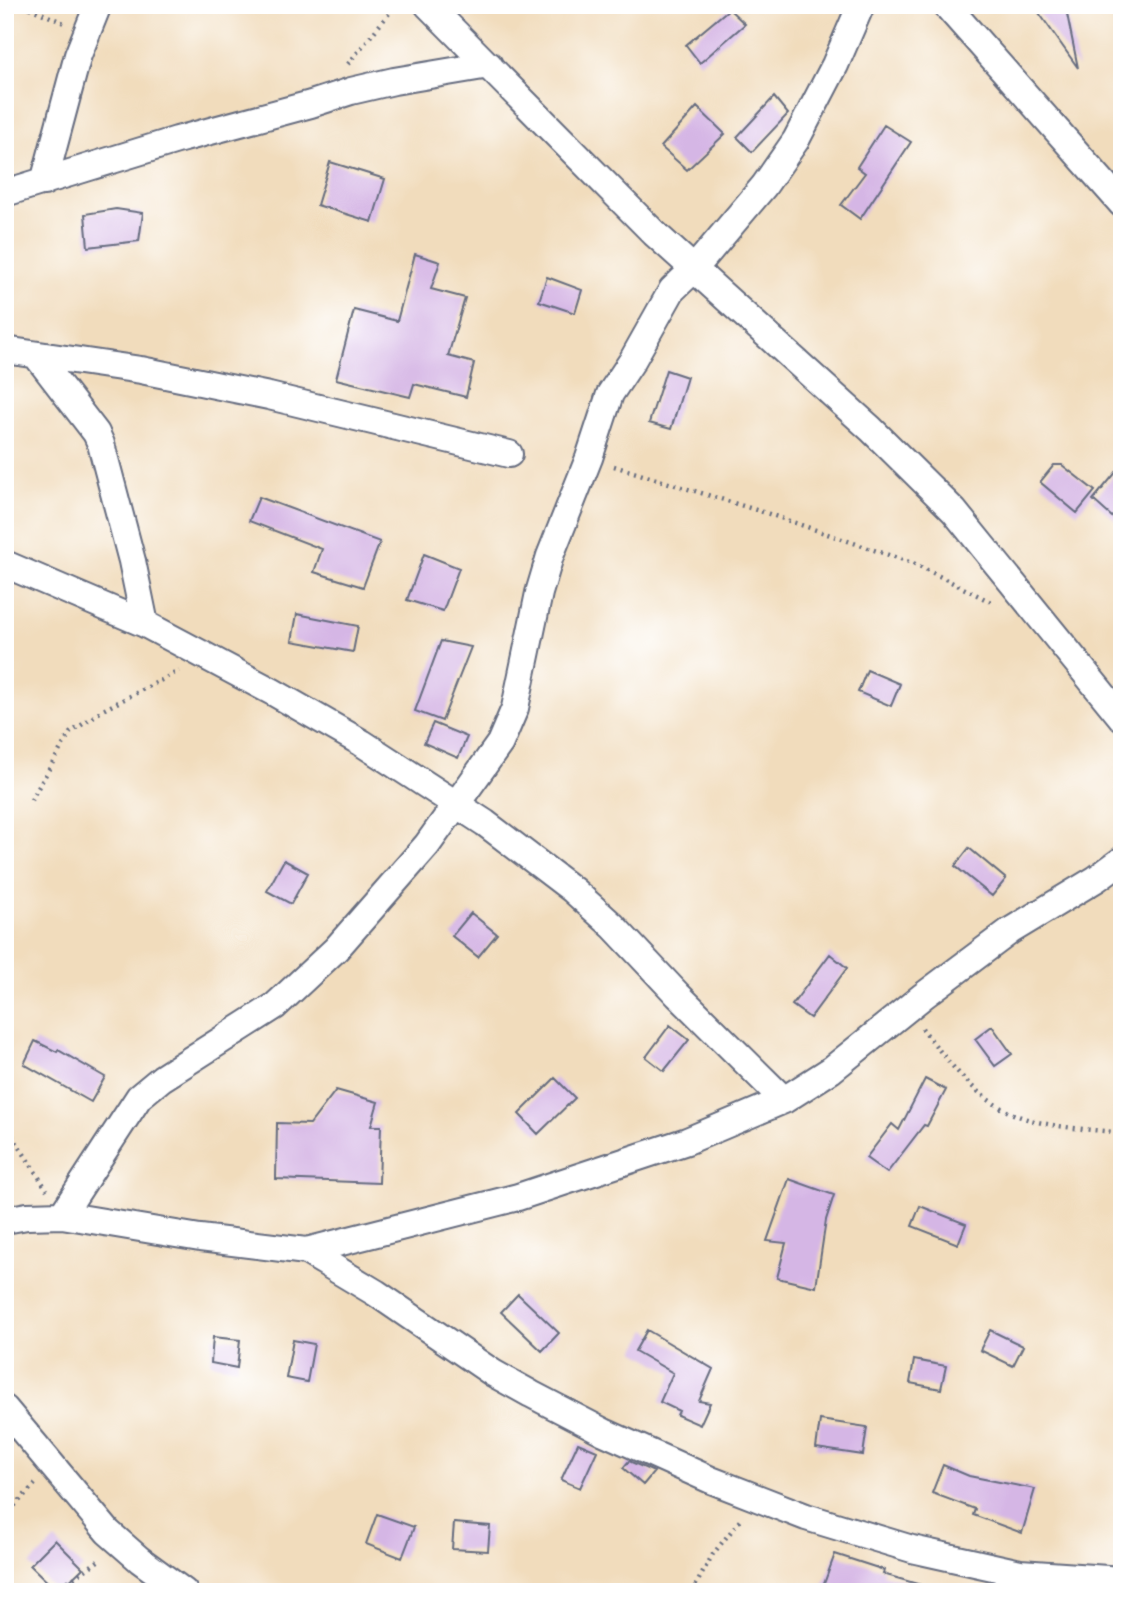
<svg xmlns="http://www.w3.org/2000/svg" width="1127" height="1597" font-family="Cardo,serif">
<style>
.building{fill:#d5b6e5}
.lines{fill:none;stroke-linecap:round;stroke-linejoin:round}
.minor-casing{stroke:#666c7f;stroke-width:30}
.path{stroke:#666c7f;stroke-width:4.5;stroke-dasharray:2 5;stroke-linecap:butt}
.minor{stroke:#fff;stroke-width:26}
</style>
<rect width="100%" height="100%" fill="#fff"/>
<filter id="ink" filterUnits="userSpaceOnUse"><feTurbulence type="fractalNoise" baseFrequency=".0143" numOctaves="2"/><feDisplacementMap in="SourceGraphic" scale="14" xChannelSelector="R" yChannelSelector="G"/><feConvolveMatrix kernelMatrix="1 2 1 2 8 2 1 2 1" color-interpolation-filters="sRGB"/></filter>
<filter id="wash" filterUnits="userSpaceOnUse"><feTurbulence type="fractalNoise" baseFrequency=".00686" numOctaves="4" result="noise"/><feDisplacementMap in="SourceGraphic" scale="28" xChannelSelector="R" yChannelSelector="G"/><feGaussianBlur stdDeviation="1.57" result="paint"/><feColorMatrix in="noise" values="0 0 0 0 0 0 0 0 0 0 0 0 0 0 0 0 0 1.4 0 .05"/><feComposite in="paint" operator="in"/></filter>
<g filter="url(#wash)">
<rect width="100%" height="100%" fill="#f1dcbc"/>
<g id="blocks">
<path class="building" d="M 729,9 L 745,24 L 700,63 L 686,45 Z
M 1066,9 L 1078,68 L 1037,10 Z
M 774,97 L 788,114 L 752,152 L 737,137 Z
M 697,107 L 725,134 L 687,170 L 661,147 Z
M 884,125 L 911,142 L 860,219 L 841,205 L 865,173 L 857,167 Z
M 330,162 L 385,179 L 372,222 L 317,205 Z
M 116,209 L 143,213 L 139,241 L 88,247 L 85,214 Z
M 415,254 L 440,262 L 431,289 L 465,298 L 448,356 L 474,363 L 466,397 L 414,384 L 410,397 L 336,379 L 354,310 L 397,321 Z
M 547,277 L 582,290 L 575,313 L 539,301 Z
M 666,370 L 687,377 L 671,429 L 649,423 Z
M 1054,465 L 1062,465 L 1095,491 L 1077,513 L 1040,482 Z
M 1122,465 L 1122,526 L 1093,500 Z
M 259,497 L 380,542 L 363,587 L 314,572 L 322,549 L 249,521 Z
M 424,554 L 459,568 L 443,611 L 407,600 Z
M 297,614 L 358,626 L 353,652 L 292,641 Z
M 441,641 L 471,647 L 442,721 L 415,711 Z
M 867,670 L 900,684 L 891,706 L 858,692 Z
M 433,723 L 467,737 L 458,758 L 424,743 Z
M 969,848 L 1006,879 L 992,896 L 955,866 Z
M 284,860 L 308,873 L 291,904 L 267,891 Z
M 471,913 L 497,934 L 478,957 L 452,936 Z
M 830,954 L 847,968 L 810,1018 L 792,1005 Z
M 670,1025 L 689,1040 L 664,1071 L 646,1057 Z
M 992,1026 L 1012,1054 L 995,1066 L 975,1039 Z
M 35,1041 L 57,1052 L 58,1050 L 105,1077 L 91,1102 L 24,1064 Z
M 555,1078 L 575,1098 L 538,1134 L 519,1114 Z
M 925,1079 L 946,1090 L 927,1126 L 924,1125 L 887,1173 L 866,1158 L 892,1124 L 899,1130 Z
M 336,1090 L 378,1102 L 371,1126 L 381,1126 L 379,1183 L 276,1179 L 277,1123 L 310,1124 Z
M 789,1179 L 834,1195 L 826,1220 L 816,1287 L 777,1278 L 786,1243 L 767,1241 Z
M 920,1206 L 966,1224 L 958,1244 L 912,1226 Z
M 518,1294 L 559,1333 L 542,1351 L 501,1312 Z
M 647,1330 L 713,1369 L 699,1401 L 710,1403 L 700,1425 L 677,1415 L 679,1411 L 660,1402 L 673,1373 L 635,1351 Z
M 990,1330 L 1023,1346 L 1013,1366 L 980,1350 Z
M 213,1337 L 240,1340 L 237,1368 L 211,1363 Z
M 293,1340 L 314,1344 L 307,1382 L 286,1378 Z
M 914,1360 L 946,1366 L 941,1389 L 910,1383 Z
M 820,1420 L 867,1427 L 863,1455 L 816,1448 Z
M 578,1443 L 597,1451 L 580,1488 L 561,1480 Z
M 629,1461 L 654,1472 L 643,1485 L 623,1468 Z
M 943,1465 L 969,1476 L 1035,1489 L 1022,1533 L 973,1515 L 975,1509 L 932,1493 Z
M 377,1514 L 414,1527 L 402,1558 L 366,1544 Z
M 454,1523 L 490,1526 L 488,1551 L 452,1549 Z
M 55,1540 L 83,1568 L 58,1592 L 30,1565 Z
M 835,1554 L 884,1570 L 883,1574 L 921,1585 L 921,1592 L 821,1592 Z"/>
</g>
</g>
<g filter="url(#ink)">
<use href="#blocks" fill-opacity="0" stroke="#666c7f" stroke-width="2"/>
<g class="lines">
<defs>
<path id="minor" d="M 428,5 L 654,233 L 871,429 L 954,511 L 1122,718
M 946,5 L 1122,204
M 44,182 L 78,55 L 98,5
M 5,193 L 177,140 L 311,104 L 351,91 L 394,81 L 489,65
M 5,350 L 141,370 L 269,396 L 509,454
M 36,355 L 96,433 L 101,444 L 132,561 L 145,624
M 5,564 L 145,624 L 273,692 L 362,743 L 485,823 L 573,890 L 613,926 L 678,995 L 784,1100
M 62,1215 L 139,1097 L 162,1078 L 275,1006 L 336,949 L 427,845 L 500,743 L 515,708 L 539,593 L 550,556 L 589,458 L 610,394 L 632,361 L 672,290 L 694,269 L 764,186 L 796,140 L 835,65 L 861,5
M 5,1220 L 27,1216 L 62,1215 L 200,1238 L 306,1251 L 518,1197 L 687,1141 L 784,1100 L 831,1070 L 923,996 L 1010,931 L 1096,879 L 1122,860
M 306,1251 L 376,1293 L 493,1373 L 531,1394 L 604,1432 L 711,1480 L 806,1517 L 912,1549 L 1020,1573 L 1122,1580
M 5,1409 L 108,1532 L 140,1560 L 184,1592"/>
</defs>
<use href="#minor" class="minor-casing"/>
<path class="path" d="M 23,5 L 64,23
M 348,64 L 396,5
M 614,466 L 769,514 L 915,564 L 993,603
M 31,800 L 70,733 L 103,710 L 179,671
M 922,1028 C 949,1063 978,1102 1021,1117 C 1052,1128 1089,1129 1122,1133
M 5,1124 L 47,1190
M 5,1516 L 35,1484
M 34,1592 L 71,1580 L 101,1559
M 692,1592 L 713,1554 L 741,1519"/>
<use href="#minor" class="minor"/>
</g>
</g>
<rect width="1127" height="1597" fill="none" stroke="#fff" stroke-width="28"/>
</svg>
